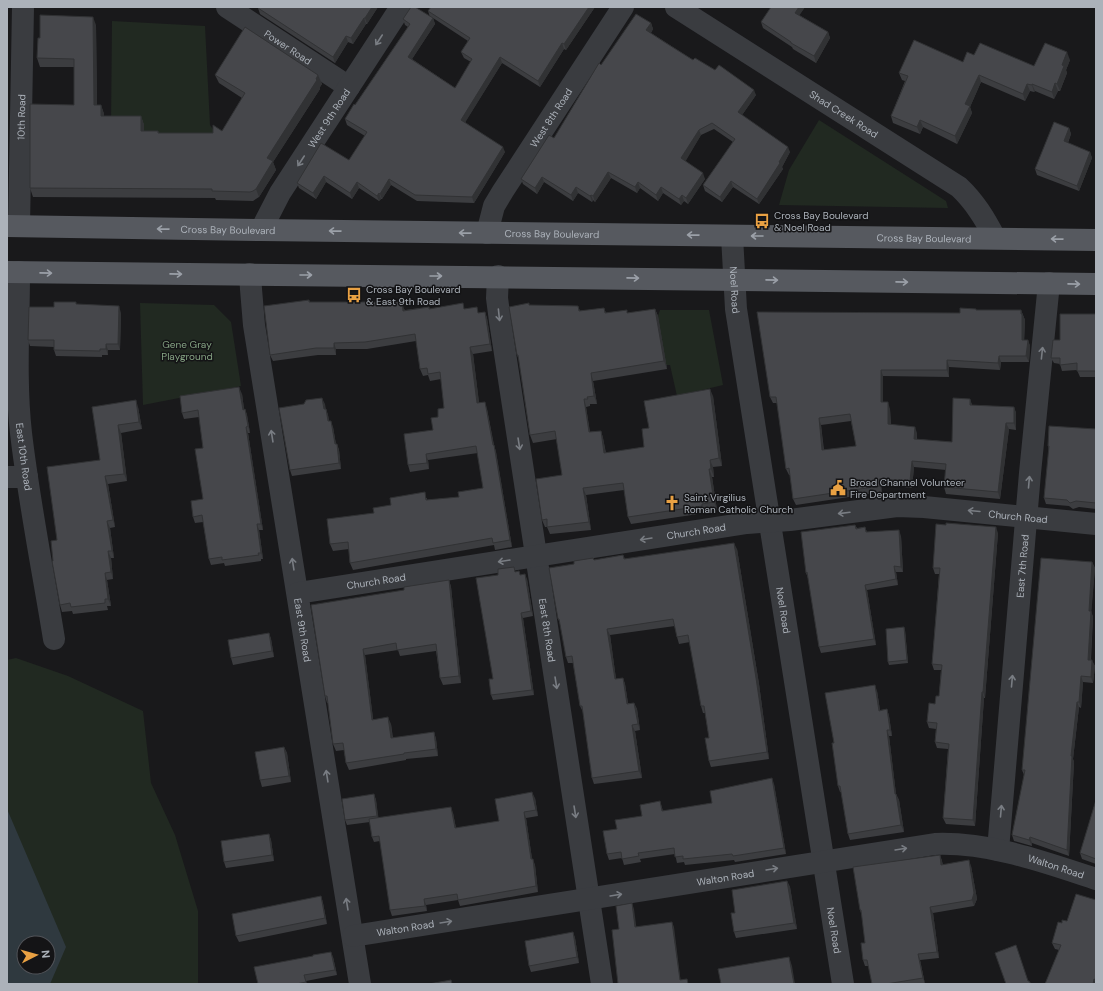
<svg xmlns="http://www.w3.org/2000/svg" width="1103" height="991" font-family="'DM Sans',sans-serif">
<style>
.green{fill:#212921;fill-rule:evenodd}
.water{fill:#2f393f;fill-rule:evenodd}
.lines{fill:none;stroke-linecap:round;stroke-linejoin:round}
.minor{stroke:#3a3c40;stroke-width:22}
.major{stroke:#56595f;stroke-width:22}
.wall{fill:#3c3d40;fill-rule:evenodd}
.shaded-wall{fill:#313234}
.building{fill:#46474b;stroke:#313234;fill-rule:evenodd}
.oneway{stroke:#797d83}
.oneway2{stroke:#9ba0a8}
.labels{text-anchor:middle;stroke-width:3;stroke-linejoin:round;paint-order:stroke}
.street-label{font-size:10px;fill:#acb2ba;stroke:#141416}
.poi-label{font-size:10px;fill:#acb2ba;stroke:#141416;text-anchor:start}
.park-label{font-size:10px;fill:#86a484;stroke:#141416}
</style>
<rect width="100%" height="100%" fill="#19191b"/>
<path class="green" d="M 112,21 L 205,26 L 210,125 L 216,134 L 176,142 L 111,125 Z
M 819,120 L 946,201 L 948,208 L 779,205 L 789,170 Z
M 140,303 L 214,305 L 231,322 L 241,386 L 143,405 Z
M 660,310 L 709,310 L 723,385 L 677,396 L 670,365 L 666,365 L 658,316 Z
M 16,658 L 68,676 L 143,711 L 151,783 L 175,835 L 198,911 L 198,984 L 7,984 L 7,660 ZM 24,943 L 48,943 L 48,967 L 24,967 Z"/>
<path class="water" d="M 7,809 L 66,947 L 50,984 L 7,984 ZM 24,943 L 48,943 L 48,967 L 24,967 Z"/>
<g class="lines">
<g class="minor">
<path id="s1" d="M 227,7 L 349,87"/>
<path id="s2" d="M 676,7 L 959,187 C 975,202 985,219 995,238"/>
<path id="s3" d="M 19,226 L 23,7"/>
<path id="s4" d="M 261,230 L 280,193 L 401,7"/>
<path id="s5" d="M 487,233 L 494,206 L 503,191 L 623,7"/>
<path id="s6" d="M 732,236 L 736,309 L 843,984"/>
<path id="s7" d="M 19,272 C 19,325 15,380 21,433 C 29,502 43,571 54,639"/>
<path id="s8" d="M 250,274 L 251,289 L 254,325 L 360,984"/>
<path id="s9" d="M 498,276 L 497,298 L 500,321 L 602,984"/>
<path d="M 7,477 L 27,477"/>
<path id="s10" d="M 298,593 L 747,523 L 790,520 L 897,506 L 924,507 L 1096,524"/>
<path id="s11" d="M 998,850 L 1030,473 L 1049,283"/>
<path id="s12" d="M 353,936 L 935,844 C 990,842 1044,862 1096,879"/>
</g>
<g class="major">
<path id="s13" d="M 7,226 L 261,230 L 1096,240"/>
<path d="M 7,272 L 1096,284"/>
</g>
</g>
<path class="wall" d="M 378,7 L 367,24 L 366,24 L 353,44 L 348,42 L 335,63 L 260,14 L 258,8 Z
M 431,7 L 595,7 L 566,50 L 564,49 L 540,87 L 502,63 L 465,122 L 505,152 L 474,203 L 417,201 L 391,185 L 382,199 L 381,199 L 379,201 L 359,188 L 352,199 L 326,182 L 316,199 L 299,188 L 297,183 L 349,160 L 365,136 L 347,125 L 345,119 L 355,105 L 408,27 L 405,25 L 403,19 L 430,17 L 428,11 ZM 433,18 L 468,41 L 461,52 L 464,58 L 471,62 L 455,88 L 412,59 L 435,24 Z
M 805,7 L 799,15 L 828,32 L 830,38 L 816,63 L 793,49 L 792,47 L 763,28 L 761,22 Z
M 651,23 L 653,29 L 651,33 L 693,60 L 756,95 L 742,115 L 790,152 L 782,167 L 783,169 L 759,204 L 733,187 L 722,202 L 705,191 L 703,185 L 733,142 L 714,129 L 701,135 L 685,161 L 705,179 L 688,204 L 684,201 L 681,205 L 663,193 L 658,201 L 640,188 L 637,193 L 611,178 L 595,202 L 593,200 L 592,202 L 578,193 L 573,201 L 544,182 L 537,194 L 523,184 L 521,179 L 554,138 L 601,65 Z
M 96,25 L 97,105 L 101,105 L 104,114 L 104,116 L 141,116 L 144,125 L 144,131 L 158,131 L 159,133 L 213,133 L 222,131 L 242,98 L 219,83 L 215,75 L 318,75 L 322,84 L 320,87 L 320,89 L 273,162 L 276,170 L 259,197 L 253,201 L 216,200 L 215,198 L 33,197 L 30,188 L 74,105 L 74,67 L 40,67 L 37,58 L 40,38 Z
M 974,55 L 1034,66 L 1070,60 L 1066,70 L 1067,73 L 1060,91 L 1058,91 L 1054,99 L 1035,91 L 1034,92 L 1030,91 L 1025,101 L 981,82 L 970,107 L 972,113 L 957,144 L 923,127 L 920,134 L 893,123 L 891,116 L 905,81 L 902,80 L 899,73 L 963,62 Z
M 1069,128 L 1071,134 L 1068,143 L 1090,152 L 1092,158 L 1079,191 L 1037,175 L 1035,169 Z
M 309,300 L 310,302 L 404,309 L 405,310 L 429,307 L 430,309 L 465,309 L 479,313 L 485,312 L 487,318 L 492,351 L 473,354 L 479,403 L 487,409 L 494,445 L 496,452 L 512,547 L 495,550 L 494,545 L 353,570 L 350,563 L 349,549 L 333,551 L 330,544 L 374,513 L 391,505 L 427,498 L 427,500 L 459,497 L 483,488 L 478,453 L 428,460 L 429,469 L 410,472 L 408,465 L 433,430 L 438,417 L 444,408 L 441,379 L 430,381 L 428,375 L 423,376 L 420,369 L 416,341 L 367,349 L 336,349 L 336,355 L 318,355 L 273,361 L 270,355 Z
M 76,302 L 76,304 L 121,313 L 120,350 L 108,350 L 108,355 L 102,355 L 102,357 L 56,356 L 54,350 L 54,347 L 30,346 L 28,340 L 54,307 Z
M 529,305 L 578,306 L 580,311 L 604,308 L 606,313 L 628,313 L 655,309 L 658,316 L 667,369 L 593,381 L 597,404 L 590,404 L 590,406 L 586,407 L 590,432 L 601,431 L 603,438 L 606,453 L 644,447 L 649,428 L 713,396 L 722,466 L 713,467 L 714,477 L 712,477 L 717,510 L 705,512 L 705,513 L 631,524 L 628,517 L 624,490 L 586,495 L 591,530 L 550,534 L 547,527 L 545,527 L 542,520 L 562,475 L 557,439 L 533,443 L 530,435 L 519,360 L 517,355 Z
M 977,310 L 1021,310 L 1025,320 L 1024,340 L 1028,340 L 1030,346 L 1029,362 L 1001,362 L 1000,370 L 949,367 L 949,377 L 883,376 L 883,402 L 890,409 L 891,425 L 917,433 L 917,439 L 952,442 L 970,399 L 972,405 L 1014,407 L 1016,413 L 1016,430 L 1009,429 L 1000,499 L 946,494 L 944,487 L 946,470 L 914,467 L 912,488 L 881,485 L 882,492 L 796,505 L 793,499 L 790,475 L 789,475 L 786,469 L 777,403 L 773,403 L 770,397 L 960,313 ZM 851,421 L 856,446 L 824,450 L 821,425 Z
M 1096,314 L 1096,377 L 1080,377 L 1077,370 L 1062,371 L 1060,364 L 1054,363 L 1051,358 L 1060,340 Z
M 242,394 L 244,409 L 245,409 L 247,415 L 250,433 L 248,433 L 263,530 L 259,530 L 263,559 L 261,559 L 261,561 L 225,566 L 224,563 L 211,565 L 209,559 L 203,522 L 195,523 L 193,517 L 203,499 L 203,448 L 199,417 L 184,419 L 182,413 Z
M 322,398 L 325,409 L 326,409 L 328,415 L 329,421 L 333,427 L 336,444 L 337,444 L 339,450 L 341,469 L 292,476 L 290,470 L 304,404 Z
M 92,407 L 138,407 L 142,429 L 121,433 L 127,481 L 108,484 L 115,527 L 110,528 L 114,558 L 111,558 L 113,579 L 107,580 L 111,606 L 107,606 L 108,610 L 73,614 L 72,611 L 62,612 L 60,605 L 57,540 L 100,460 Z
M 1096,429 L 1096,509 L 1079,507 L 1073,509 L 1069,506 L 1046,504 L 1044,498 L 1049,449 L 1048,446 Z
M 855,525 L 857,528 L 865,527 L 867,532 L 901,536 L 903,572 L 896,572 L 898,585 L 867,590 L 876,645 L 821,653 L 819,647 L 808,578 L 806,573 Z
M 998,533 L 985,698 L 984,698 L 975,826 L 946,824 L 943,818 L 948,749 L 937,748 L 935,742 L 936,729 L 929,728 L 927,722 L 939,696 L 941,670 L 934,670 L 932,664 L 939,574 L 935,574 L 933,568 Z
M 737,549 L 759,684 L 769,759 L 711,767 L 709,761 L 709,738 L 705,713 L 703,713 L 701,706 L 690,642 L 679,644 L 677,637 L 675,626 L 610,635 L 616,679 L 623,678 L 625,684 L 628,703 L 634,703 L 637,709 L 640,730 L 635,731 L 642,778 L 594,784 L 592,778 L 583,712 L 580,706 L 573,663 L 568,663 L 566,657 L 561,625 L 558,619 L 574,564 L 594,560 L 623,555 L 625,559 Z
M 1092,562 L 1095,568 L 1091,611 L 1093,617 L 1091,660 L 1095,666 L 1093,683 L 1083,682 L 1081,708 L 1079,707 L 1073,759 L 1074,762 L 1069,856 L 1032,843 L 1032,846 L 1014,841 L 1012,835 L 1024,775 L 1022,770 Z
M 519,571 L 520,575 L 527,579 L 533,616 L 523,618 L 534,695 L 493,700 L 491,695 L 493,679 L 516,572 Z
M 449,580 L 451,587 L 461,683 L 443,685 L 440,678 L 436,651 L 400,656 L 398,650 L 365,655 L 373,719 L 391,724 L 393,738 L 434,732 L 436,739 L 438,756 L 406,759 L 406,760 L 349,770 L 346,763 L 344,750 L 336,751 L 333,744 L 328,703 L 327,703 L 325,696 L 404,590 Z
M 904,627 L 905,630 L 908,663 L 889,665 L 888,662 Z
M 269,633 L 271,639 L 274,657 L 233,665 L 231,658 Z
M 877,691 L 880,710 L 887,709 L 889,716 L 892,736 L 889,736 L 896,794 L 899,800 L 904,832 L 850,840 L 848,834 L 841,792 L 840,792 L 838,786 L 834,743 Z
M 284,747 L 287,753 L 291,782 L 262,787 L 260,780 Z
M 774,784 L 786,854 L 735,862 L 734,860 L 685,865 L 684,862 L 677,863 L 675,854 L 640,859 L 641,862 L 624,865 L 622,858 L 609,860 L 607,854 L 617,829 L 642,816 L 660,801 L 663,811 L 712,803 Z
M 374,794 L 376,800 L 378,818 L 453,813 L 456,828 L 499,821 L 535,798 L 538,816 L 526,818 L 532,859 L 535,865 L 538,892 L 460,906 L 458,900 L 426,905 L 427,911 L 392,916 L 390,910 L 380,841 L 374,842 L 372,837 L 370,822 L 347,825 L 345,820 Z
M 1096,800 L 1096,864 L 1082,859 L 1080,853 Z
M 269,834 L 271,840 L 274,861 L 226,868 L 224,862 Z
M 940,855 L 942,861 L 943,865 L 971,866 L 977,899 L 974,906 L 933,913 L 939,958 L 920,960 L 925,984 L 872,984 L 869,966 L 865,966 L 863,960 L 865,943 L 862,916 L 860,910 Z
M 787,881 L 790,887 L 797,929 L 736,938 L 734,932 L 735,913 Z
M 321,896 L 323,903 L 327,924 L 239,942 L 236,936 Z
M 1096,900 L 1096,984 L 1045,984 L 1059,950 L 1055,949 L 1052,943 L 1062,923 L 1067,921 Z
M 573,932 L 575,938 L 579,963 L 531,972 L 529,966 Z
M 333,957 L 337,975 L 306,981 L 307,984 L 258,984 Z"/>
<path class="shaded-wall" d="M 372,7 L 378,7 L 367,24 L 365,18 Z
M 589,7 L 595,7 L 566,50 L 564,44 Z
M 799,7 L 805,7 L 797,19 L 795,13 Z
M 93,17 L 96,25 L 97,114 L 94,105 Z
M 364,18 L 366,24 L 353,44 L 351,38 Z
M 433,18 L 435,24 L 410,62 L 408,57 Z
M 651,23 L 653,29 L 649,36 L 646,30 Z
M 828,32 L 830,38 L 816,63 L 814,56 Z
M 346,36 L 348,42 L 335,63 L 333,57 Z
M 562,43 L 564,49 L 540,87 L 538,81 Z
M 1067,52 L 1070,60 L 1066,70 L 1067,73 L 1060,91 L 1057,84 L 1062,65 Z
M 500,57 L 502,63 L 463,126 L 461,120 Z
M 318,75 L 322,84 L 320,87 L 320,89 L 273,162 L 276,170 L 259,197 L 256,189 L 267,158 Z
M 979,75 L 981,82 L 970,107 L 972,113 L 957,144 L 955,136 L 965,104 Z
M 1055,83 L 1058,91 L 1054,99 L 1052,92 Z
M 1027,84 L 1030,91 L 1025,101 L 1023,94 Z
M 1032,84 L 1035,91 L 1034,92 L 1032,85 Z
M 754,90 L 756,95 L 740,118 L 738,112 Z
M 101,105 L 104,114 L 104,125 L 101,116 Z
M 141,116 L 144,125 L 144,140 L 141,131 Z
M 920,120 L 923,127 L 920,134 L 917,127 Z
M 1069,128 L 1071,134 L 1066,147 L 1064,141 Z
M 699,130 L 701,135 L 684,164 L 681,158 Z
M 503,147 L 505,152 L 474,203 L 472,197 Z
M 788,147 L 790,152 L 782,167 L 783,169 L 759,204 L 757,199 Z
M 1090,152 L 1092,158 L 1079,191 L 1077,186 Z
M 608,172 L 611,178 L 595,202 L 593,196 Z
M 703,173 L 705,179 L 688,204 L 686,198 Z
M 324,176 L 326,182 L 316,199 L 313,193 Z
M 542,177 L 544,182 L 537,194 L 535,188 Z
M 389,179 L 391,185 L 382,199 L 380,194 Z
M 731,181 L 733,187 L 722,202 L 720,197 Z
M 357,182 L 359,188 L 352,199 L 350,193 Z
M 638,182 L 640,188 L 637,193 L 635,187 Z
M 576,187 L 578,193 L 573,201 L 571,195 Z
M 661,187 L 663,193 L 658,201 L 656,195 Z
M 379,193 L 381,199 L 379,201 L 377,196 Z
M 591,195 L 593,200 L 592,202 L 590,196 Z
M 682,195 L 684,201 L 681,205 L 679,199 Z
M 402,302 L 404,309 L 405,317 L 403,311 Z
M 119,306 L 121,313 L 120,350 L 118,344 Z
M 655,309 L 658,316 L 667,369 L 664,361 Z
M 1021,310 L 1025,320 L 1024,346 L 1022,340 Z
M 485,312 L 487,318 L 492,351 L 490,344 Z
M 1028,340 L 1030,346 L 1029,362 L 1026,356 Z
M 334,343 L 336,349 L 336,355 L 334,348 Z
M 106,344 L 108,350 L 108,355 L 106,349 Z
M 470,347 L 473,354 L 480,410 L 477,403 Z
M 999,356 L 1001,362 L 1000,370 L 998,363 Z
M 947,360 L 949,367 L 949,377 L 947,370 Z
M 881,370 L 883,376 L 883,409 L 881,402 Z
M 591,373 L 593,381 L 597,404 L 594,396 Z
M 239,387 L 242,394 L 245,416 L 243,410 Z
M 710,389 L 713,396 L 722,466 L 719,458 Z
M 322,398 L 325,404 L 327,415 L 324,409 Z
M 584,399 L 586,407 L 591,440 L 589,432 Z
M 970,399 L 972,405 L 970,405 Z
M 136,400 L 138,407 L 142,429 L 139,422 Z
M 485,402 L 487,409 L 495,452 L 493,445 Z
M 888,402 L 890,409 L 891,431 L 888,424 Z
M 1014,407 L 1016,413 L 1016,430 L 1014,423 Z
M 245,409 L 247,415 L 250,433 L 248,426 Z
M 326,409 L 328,415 L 330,428 L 328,421 Z
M 819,418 L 821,425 L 824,456 L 822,450 Z
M 331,421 L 333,427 L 337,451 L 335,444 Z
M 1006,423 L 1009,429 L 1000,499 L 998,492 Z
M 118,425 L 121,433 L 127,481 L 124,474 Z
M 246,427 L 248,433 L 263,530 L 261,524 Z
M 915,427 L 917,433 L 916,445 L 914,439 Z
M 601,431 L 603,438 L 607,461 L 604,453 Z
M 337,444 L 339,450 L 341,469 L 339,463 Z
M 494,445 L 496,452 L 512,547 L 510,540 Z
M 426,454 L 428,460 L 429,469 L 427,463 Z
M 710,460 L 713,467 L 714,477 L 711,469 Z
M 912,461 L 914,467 L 912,488 L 910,481 Z
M 709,469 L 712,477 L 717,510 L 714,502 Z
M 105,476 L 108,484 L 115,527 L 113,520 Z
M 879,479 L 881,485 L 882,492 L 880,486 Z
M 583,488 L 586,495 L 591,530 L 589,522 Z
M 107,521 L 110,528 L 114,558 L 112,551 Z
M 257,524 L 259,530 L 263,559 L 261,553 Z
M 996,527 L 998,533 L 985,698 L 983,692 Z
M 899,530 L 901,536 L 903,572 L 901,567 Z
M 734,543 L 737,549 L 759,684 L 769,759 L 767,752 Z
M 108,551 L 111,558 L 113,579 L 111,572 Z
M 1092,562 L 1095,568 L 1091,617 L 1089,611 Z
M 894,566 L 896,572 L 898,585 L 896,579 Z
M 105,573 L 107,580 L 111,606 L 108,599 Z
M 525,574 L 527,579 L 533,616 L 531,611 Z
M 449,580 L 451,587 L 461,683 L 459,676 Z
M 865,585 L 867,590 L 876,645 L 874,639 Z
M 1091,611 L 1093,617 L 1090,666 L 1088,660 Z
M 521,613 L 523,618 L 534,695 L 532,690 Z
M 904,627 L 905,630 L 908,663 L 907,660 Z
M 607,629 L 610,635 L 617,686 L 615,679 Z
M 269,633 L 271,639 L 274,657 L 272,651 Z
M 363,649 L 365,655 L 374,726 L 372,720 Z
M 1092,660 L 1095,666 L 1093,683 L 1091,677 Z
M 1081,676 L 1083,682 L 1081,708 L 1079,702 Z
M 623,678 L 625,684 L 629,710 L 627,704 Z
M 875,685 L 877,691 L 881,717 L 879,711 Z
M 982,692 L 984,698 L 975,826 L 973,820 Z
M 1077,702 L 1079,707 L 1073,759 L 1074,762 L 1069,856 L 1067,850 L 1071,756 Z
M 634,703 L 637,709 L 640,730 L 638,724 Z
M 887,709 L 889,716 L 892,736 L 890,730 Z
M 388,717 L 391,724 L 393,745 L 391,738 Z
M 632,725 L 635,731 L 642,778 L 639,771 Z
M 887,730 L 889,736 L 896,794 L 899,800 L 904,832 L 901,825 L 895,794 Z
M 434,732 L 436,739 L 438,756 L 436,749 Z
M 284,747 L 287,753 L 291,782 L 289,776 Z
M 772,778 L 774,784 L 786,854 L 784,848 Z
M 532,792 L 535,798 L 538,816 L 536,810 Z
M 374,794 L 376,800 L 379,821 L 377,816 Z
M 451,807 L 453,813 L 457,834 L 455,828 Z
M 524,812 L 526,818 L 533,865 L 531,859 Z
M 269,834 L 271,840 L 274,861 L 272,855 Z
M 1030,837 L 1032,843 L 1032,846 L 1029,840 Z
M 940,855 L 942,861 L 943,871 L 941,865 Z
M 533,859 L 535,865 L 538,892 L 536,886 Z
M 969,860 L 971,866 L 977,899 L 974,906 L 972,900 Z
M 787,881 L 790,887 L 797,929 L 794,923 Z
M 321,896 L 323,903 L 327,924 L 325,918 Z
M 424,899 L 426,905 L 427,911 L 425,906 Z
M 632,903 L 634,909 L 637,932 L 635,927 Z
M 930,907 L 933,913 L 939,958 L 937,952 Z
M 672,922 L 674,927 L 681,984 L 680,980 Z
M 573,932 L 575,938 L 579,963 L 577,957 Z
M 331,952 L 333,957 L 337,975 L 335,970 Z
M 918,954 L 920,960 L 925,984 L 923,978 Z
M 789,957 L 792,966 L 795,984 L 794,984 Z
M 1094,979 L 1096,984 L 1093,984 Z"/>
<path class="building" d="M 258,7 L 372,7 L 365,18 L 364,18 L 351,38 L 346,36 L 333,57 L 258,8 Z
M 411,7 L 415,7 L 433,18 L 408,57 L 455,88 L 472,59 L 461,52 L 470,38 L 428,11 L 431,7 L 589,7 L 564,44 L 562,43 L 538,81 L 500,57 L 461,120 L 503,147 L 472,197 L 415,195 L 389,179 L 380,194 L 379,193 L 377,196 L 357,182 L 350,193 L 324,176 L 313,193 L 297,183 L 321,143 L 349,160 L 367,132 L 345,119 L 354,104 L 355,105 L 410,24 L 403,19 Z
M 771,7 L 799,7 L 795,13 L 828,32 L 814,56 L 791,43 L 791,42 L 761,22 Z
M 636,14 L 651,23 L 646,30 L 666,43 L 693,60 L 695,58 L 715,70 L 719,65 L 754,90 L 738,112 L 788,147 L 779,162 L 780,163 L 757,199 L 731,181 L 720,197 L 703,185 L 735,139 L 712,123 L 699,130 L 681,158 L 703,173 L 686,198 L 682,195 L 679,199 L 661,187 L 656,195 L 638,182 L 635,187 L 608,172 L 593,196 L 591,195 L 590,196 L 576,187 L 571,195 L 542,177 L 535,188 L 521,179 L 549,135 L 554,138 L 599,63 L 601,65 Z
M 40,15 L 93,17 L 94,105 L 101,105 L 101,116 L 141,116 L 141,131 L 158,131 L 158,133 L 213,133 L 213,125 L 222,131 L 245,93 L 215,75 L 245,27 L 318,75 L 316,79 L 317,80 L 267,158 L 273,161 L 256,189 L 253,191 L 250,192 L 212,191 L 212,189 L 30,188 L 30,104 L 74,105 L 74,59 L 37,58 L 38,38 L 40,38 Z
M 914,40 L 963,62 L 967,52 L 974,55 L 980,43 L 1034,66 L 1045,43 L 1067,52 L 1062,65 L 1064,66 L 1057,84 L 1055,83 L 1052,92 L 1032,84 L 1032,85 L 1027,84 L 1023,94 L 979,75 L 965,104 L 970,106 L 955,136 L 920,120 L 917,127 L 891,116 L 908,76 L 899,73 Z
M 1054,122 L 1069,128 L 1064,141 L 1090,152 L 1077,186 L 1035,169 Z
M 309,300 L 309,302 L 402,302 L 403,311 L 429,307 L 429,309 L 463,303 L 464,309 L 477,307 L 478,313 L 485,312 L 490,344 L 470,347 L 477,403 L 485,402 L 493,445 L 494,445 L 510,540 L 493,543 L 492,538 L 350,563 L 348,542 L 330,544 L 327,519 L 374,513 L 373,508 L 391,505 L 390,498 L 425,492 L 426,500 L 459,497 L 458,492 L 483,488 L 476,446 L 426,454 L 427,463 L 408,465 L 404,434 L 433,430 L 431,418 L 438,417 L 438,409 L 444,408 L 440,372 L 428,374 L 427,368 L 420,369 L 415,334 L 365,342 L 334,343 L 334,348 L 316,348 L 270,355 L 264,306 Z
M 54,302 L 76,302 L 76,304 L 119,306 L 118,344 L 106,344 L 106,349 L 100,349 L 100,351 L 54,350 L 54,340 L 28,340 L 29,307 L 54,307 Z
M 529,303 L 529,305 L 578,306 L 579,311 L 604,308 L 605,313 L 627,310 L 627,313 L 655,309 L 664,361 L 591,373 L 594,396 L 587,397 L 588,399 L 584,399 L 589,432 L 601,431 L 604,453 L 644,447 L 642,429 L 649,428 L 644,401 L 710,389 L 719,458 L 710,460 L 711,469 L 709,469 L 714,502 L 702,504 L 702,506 L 628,517 L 623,483 L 583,488 L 589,522 L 547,527 L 547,519 L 542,520 L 536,479 L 562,475 L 555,431 L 530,435 L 518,355 L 517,355 L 509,307 Z
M 960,308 L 976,309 L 976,310 L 1021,310 L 1021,314 L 1022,314 L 1022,340 L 1028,340 L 1026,356 L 999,356 L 998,363 L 947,360 L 947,370 L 881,370 L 881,402 L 888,402 L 888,424 L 915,427 L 914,439 L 952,442 L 953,398 L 970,399 L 970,405 L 1014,407 L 1014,423 L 1006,423 L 998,492 L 944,487 L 946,464 L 912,461 L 910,481 L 879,479 L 880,486 L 793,499 L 789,468 L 786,469 L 776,397 L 770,397 L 757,312 L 960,313 ZM 850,414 L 856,446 L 822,450 L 819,418 Z
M 1060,314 L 1096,314 L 1096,371 L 1077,371 L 1077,363 L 1060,365 L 1060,358 L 1051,358 L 1053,340 L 1060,340 Z
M 239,387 L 243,410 L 245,409 L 248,426 L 246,427 L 261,524 L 257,524 L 261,553 L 258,553 L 259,555 L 222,560 L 222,557 L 209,559 L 202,515 L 193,517 L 191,501 L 203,499 L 195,449 L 203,448 L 198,410 L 182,413 L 180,396 Z
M 322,398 L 324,409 L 326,409 L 328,421 L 331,421 L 335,444 L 337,444 L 339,463 L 290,470 L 279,408 L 304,404 L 306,400 Z
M 136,400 L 139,422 L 118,425 L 124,474 L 105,476 L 113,520 L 107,521 L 112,551 L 108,551 L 111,572 L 105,573 L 108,599 L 105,599 L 105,603 L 71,607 L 70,603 L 60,605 L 52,561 L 53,561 L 51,541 L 57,540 L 47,467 L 100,460 L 92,407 Z
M 1049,426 L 1096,429 L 1096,503 L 1076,501 L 1070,503 L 1067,500 L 1044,498 L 1049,446 L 1048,446 Z
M 946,523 L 996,527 L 983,692 L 982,692 L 973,820 L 943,818 L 949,744 L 935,742 L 937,723 L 927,722 L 929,703 L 935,704 L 936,696 L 939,696 L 942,665 L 932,664 L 940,568 L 933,568 L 936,524 L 946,525 Z
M 855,525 L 856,529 L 865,527 L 866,532 L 899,530 L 901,567 L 894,566 L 896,579 L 865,585 L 874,639 L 819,647 L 807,572 L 806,573 L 801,532 Z
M 734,543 L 756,678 L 767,752 L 709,761 L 705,738 L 709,738 L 704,706 L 701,706 L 688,635 L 677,637 L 673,619 L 607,629 L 615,679 L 623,678 L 627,704 L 634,703 L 638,724 L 632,725 L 639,771 L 592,778 L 582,706 L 580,706 L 572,656 L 566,657 L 559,619 L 558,619 L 549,568 L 574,564 L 574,561 L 593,558 L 594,560 L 623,555 L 624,559 Z
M 1041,558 L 1092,562 L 1089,611 L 1091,611 L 1088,660 L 1092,660 L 1091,677 L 1081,676 L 1079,702 L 1077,702 L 1071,756 L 1072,756 L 1067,850 L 1030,837 L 1029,840 L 1012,835 L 1025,770 L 1022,770 Z
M 514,567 L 515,572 L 519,571 L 520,575 L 525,574 L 531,611 L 521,613 L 532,690 L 491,695 L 489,679 L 493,679 L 476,578 L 498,575 L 498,569 Z
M 449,580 L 459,676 L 440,678 L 436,644 L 397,650 L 396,643 L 363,649 L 372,720 L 388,717 L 391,738 L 434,732 L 436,749 L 404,753 L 404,754 L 346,763 L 343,743 L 333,744 L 327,696 L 325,696 L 311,605 L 404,590 L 404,587 Z
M 904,627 L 907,660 L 888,662 L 886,629 Z
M 269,633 L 272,651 L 231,658 L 228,640 Z
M 875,685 L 879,711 L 887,709 L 890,730 L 887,730 L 895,794 L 896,794 L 901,825 L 848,834 L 840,786 L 838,786 L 832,743 L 834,743 L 825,693 Z
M 284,747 L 289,776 L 260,780 L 255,752 Z
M 772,778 L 784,848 L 733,856 L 732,854 L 683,859 L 683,856 L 675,857 L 674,848 L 638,853 L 639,856 L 622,859 L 621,852 L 607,854 L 603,831 L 617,829 L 615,820 L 642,816 L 640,805 L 660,801 L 662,811 L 712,803 L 710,791 Z
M 532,792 L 536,810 L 524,812 L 531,859 L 533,859 L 536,886 L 458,900 L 457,894 L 424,899 L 425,906 L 390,910 L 379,836 L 372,837 L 369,819 L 451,807 L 455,828 L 499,821 L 495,799 Z
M 374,794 L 377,816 L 345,820 L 342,799 Z
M 1096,800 L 1096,859 L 1080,853 Z
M 269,834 L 272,855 L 224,862 L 221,841 Z
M 940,855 L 941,865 L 969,860 L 974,893 L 972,900 L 930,907 L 937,952 L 918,954 L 923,978 L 886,984 L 872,984 L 867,960 L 863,960 L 861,943 L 865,943 L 861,910 L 860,910 L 853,867 Z
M 787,881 L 794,923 L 734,932 L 731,913 L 735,913 L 732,890 Z
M 1076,894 L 1096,900 L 1096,980 L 1094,979 L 1093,984 L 1045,984 L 1061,945 L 1052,943 L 1058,922 L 1062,923 L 1062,920 L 1067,921 Z
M 321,896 L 325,918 L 236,936 L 232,914 Z
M 632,903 L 635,927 L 672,922 L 680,980 L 687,979 L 688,984 L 618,984 L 612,930 L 619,929 L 616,906 Z
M 573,932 L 577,957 L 529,966 L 525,941 Z
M 1016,945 L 1028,981 L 1029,981 L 1031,984 L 1006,984 L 995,953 Z
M 331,952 L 335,970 L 304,975 L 306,982 L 296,984 L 258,984 L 254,967 L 313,956 L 313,955 Z
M 789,957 L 794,984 L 721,984 L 718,969 Z
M 451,980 L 452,984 L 429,984 Z"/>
<defs><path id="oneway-shaft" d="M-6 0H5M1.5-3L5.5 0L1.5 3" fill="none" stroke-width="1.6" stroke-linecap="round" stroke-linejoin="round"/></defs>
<g class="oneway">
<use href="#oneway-shaft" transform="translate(379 40) rotate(123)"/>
<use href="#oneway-shaft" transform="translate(301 161) rotate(123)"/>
<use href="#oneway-shaft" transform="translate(499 315) rotate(84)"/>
<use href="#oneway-shaft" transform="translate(1042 353) rotate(-84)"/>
<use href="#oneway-shaft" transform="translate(272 436) rotate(-99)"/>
<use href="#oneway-shaft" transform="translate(519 444) rotate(81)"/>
<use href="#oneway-shaft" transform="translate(1029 482) rotate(-85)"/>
<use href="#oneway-shaft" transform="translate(974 511) rotate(-175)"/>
<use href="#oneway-shaft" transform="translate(844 513) rotate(173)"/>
<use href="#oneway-shaft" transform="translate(646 539) rotate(171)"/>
<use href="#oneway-shaft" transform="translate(504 561) rotate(171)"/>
<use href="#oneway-shaft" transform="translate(293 564) rotate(-99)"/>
<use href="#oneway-shaft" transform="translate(1012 681) rotate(-85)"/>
<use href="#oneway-shaft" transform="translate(556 683) rotate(81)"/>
<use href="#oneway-shaft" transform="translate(327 776) rotate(-99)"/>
<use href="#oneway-shaft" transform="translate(1001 811) rotate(-85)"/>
<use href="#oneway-shaft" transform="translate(575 812) rotate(81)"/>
<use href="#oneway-shaft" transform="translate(901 849) rotate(-9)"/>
<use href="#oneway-shaft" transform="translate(772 869) rotate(-9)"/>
<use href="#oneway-shaft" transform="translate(616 895) rotate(-9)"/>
<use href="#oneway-shaft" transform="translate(347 904) rotate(-99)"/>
<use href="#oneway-shaft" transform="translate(446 922) rotate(-9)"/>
</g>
<g class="oneway2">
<use href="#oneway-shaft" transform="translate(163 229) rotate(-179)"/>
<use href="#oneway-shaft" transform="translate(335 231) rotate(-179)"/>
<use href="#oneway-shaft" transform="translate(465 233) rotate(-179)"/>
<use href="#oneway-shaft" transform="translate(693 235) rotate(-179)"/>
<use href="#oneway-shaft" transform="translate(757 236) rotate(-180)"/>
<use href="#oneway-shaft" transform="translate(1057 239) rotate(-179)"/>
<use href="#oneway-shaft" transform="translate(46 273) rotate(1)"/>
<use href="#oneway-shaft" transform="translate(176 274) rotate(1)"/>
<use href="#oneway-shaft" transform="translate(306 275)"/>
<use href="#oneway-shaft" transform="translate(436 276)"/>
<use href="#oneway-shaft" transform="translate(633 278) rotate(1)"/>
<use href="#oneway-shaft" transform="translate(772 280) rotate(1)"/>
<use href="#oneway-shaft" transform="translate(902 282) rotate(1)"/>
<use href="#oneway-shaft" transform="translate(1074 284) rotate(1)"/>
</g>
<defs>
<symbol id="bus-bare" viewBox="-9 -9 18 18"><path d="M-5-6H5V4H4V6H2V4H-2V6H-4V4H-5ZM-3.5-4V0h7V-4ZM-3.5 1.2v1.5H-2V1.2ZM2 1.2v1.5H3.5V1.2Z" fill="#e9a143" stroke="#141416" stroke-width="2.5" paint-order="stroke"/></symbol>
<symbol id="civic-bare" viewBox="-9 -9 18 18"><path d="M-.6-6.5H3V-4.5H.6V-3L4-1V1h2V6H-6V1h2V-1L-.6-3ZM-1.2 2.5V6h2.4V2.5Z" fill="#e9a143" stroke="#141416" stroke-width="2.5" paint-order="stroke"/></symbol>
<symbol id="church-bare" viewBox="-9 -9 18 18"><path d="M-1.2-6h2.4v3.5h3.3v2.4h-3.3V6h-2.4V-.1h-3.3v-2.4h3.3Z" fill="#e9a143" stroke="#141416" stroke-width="2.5" paint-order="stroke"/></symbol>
</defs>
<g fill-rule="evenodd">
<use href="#bus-bare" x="751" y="210" width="22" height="22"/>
<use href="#bus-bare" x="343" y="284" width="22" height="22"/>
<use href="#civic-bare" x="827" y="477" width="22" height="22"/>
<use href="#church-bare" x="661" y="492" width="22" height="22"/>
</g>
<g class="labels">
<g class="street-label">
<text dy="4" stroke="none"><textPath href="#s1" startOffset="73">Power Road</textPath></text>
<text dy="4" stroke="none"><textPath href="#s2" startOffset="199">Shad Creek Road</textPath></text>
<text dy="4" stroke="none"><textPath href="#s3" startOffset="109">10th Road</textPath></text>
<text dy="4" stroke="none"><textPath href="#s4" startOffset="131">West 9th Road</textPath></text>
<text dy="4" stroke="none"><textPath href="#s5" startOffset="133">West 8th Road</textPath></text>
<text dy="4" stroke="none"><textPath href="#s13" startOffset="221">Cross Bay Boulevard</textPath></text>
<text dy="4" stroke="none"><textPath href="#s13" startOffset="545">Cross Bay Boulevard</textPath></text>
<text dy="4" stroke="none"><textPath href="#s13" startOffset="917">Cross Bay Boulevard</textPath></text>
<text dy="4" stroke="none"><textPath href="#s6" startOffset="54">Noel Road</textPath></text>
<text dy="4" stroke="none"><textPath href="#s7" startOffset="185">East 10th Road</textPath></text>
<text dy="4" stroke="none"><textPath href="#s10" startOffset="727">Church Road</textPath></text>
<text dy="4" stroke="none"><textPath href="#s10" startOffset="403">Church Road</textPath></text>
<text dy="4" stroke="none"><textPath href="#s11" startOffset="285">East 7th Road</textPath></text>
<text dy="4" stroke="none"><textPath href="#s10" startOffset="79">Church Road</textPath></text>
<text dy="4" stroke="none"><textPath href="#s6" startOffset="378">Noel Road</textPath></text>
<text dy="4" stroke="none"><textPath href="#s8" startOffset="360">East 9th Road</textPath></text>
<text dy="4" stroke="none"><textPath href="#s9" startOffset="358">East 8th Road</textPath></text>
<text dy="4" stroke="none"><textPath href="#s12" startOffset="713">Walton Road</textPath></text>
<text dy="4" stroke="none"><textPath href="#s12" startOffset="377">Walton Road</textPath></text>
<text dy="4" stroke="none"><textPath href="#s12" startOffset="53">Walton Road</textPath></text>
<text dy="4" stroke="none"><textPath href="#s6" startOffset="702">Noel Road</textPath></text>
</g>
<g class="poi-label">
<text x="774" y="219">Cross Bay Boulevard<tspan x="774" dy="12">&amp; Noel Road</tspan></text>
<text x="366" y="293">Cross Bay Boulevard<tspan x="366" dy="12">&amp; East 9th Road</tspan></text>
<text x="850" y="486">Broad Channel Volunteer<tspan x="850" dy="12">Fire Department</tspan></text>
<text x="684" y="501">Saint Virgilius<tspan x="684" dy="12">Roman Catholic Church</tspan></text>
</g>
<g class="park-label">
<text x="187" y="348">Gene Gray<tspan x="187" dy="12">Playground</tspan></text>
</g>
</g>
<rect width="1103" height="991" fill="none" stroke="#acb2ba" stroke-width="16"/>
<g transform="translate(36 955) rotate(84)"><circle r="19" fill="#141416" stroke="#515358"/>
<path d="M0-3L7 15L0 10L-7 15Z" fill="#e9a143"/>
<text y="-6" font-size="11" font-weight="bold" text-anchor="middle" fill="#acb2ba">N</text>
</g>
</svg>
